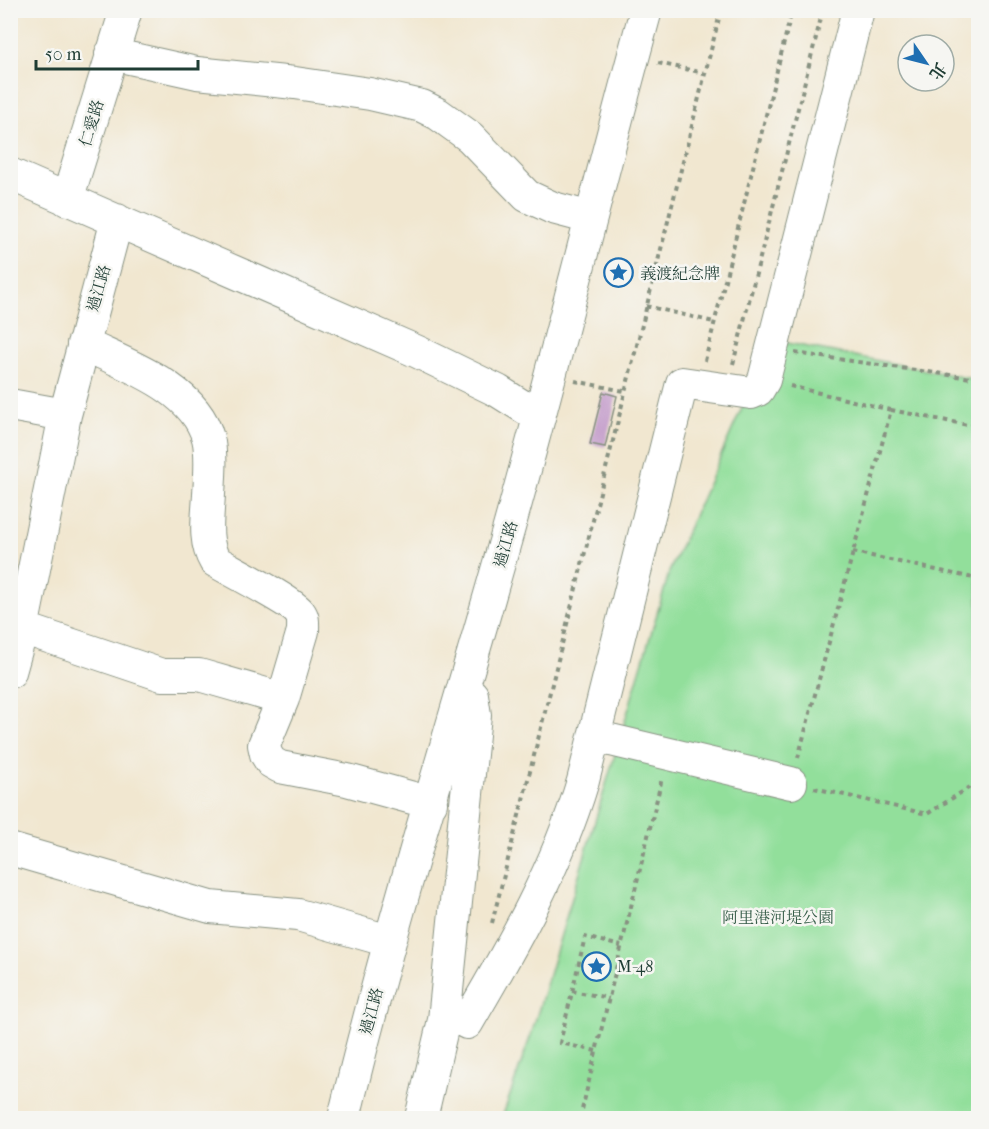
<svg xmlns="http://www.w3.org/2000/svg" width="989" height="1129" font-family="'IM FELL French Canon','Noto Serif TC',serif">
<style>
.green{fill:#92df9b;stroke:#588e68;stroke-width:1.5}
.building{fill:#c8a4ce}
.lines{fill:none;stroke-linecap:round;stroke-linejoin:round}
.minor-casing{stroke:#889282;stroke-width:34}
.path{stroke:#889282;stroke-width:4;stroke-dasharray:4.5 4.5;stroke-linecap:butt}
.minor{stroke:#fff;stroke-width:32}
.labels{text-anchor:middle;stroke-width:5;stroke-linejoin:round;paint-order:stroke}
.street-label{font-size:16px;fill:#1f3d34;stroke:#f6f6f2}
.poi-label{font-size:16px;fill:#1f3d34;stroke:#f6f6f2;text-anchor:start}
.park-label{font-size:16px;fill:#365d49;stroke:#f6f6f2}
</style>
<rect width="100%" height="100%" fill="#f6f6f2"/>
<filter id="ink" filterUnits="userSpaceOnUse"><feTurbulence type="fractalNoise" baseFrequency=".0167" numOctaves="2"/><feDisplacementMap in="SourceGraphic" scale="12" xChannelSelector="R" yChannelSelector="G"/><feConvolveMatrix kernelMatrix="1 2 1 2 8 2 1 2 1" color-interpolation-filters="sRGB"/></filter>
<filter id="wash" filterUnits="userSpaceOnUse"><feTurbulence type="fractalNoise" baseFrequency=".008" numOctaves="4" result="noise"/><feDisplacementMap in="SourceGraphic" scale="24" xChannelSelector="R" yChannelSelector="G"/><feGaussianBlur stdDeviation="1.35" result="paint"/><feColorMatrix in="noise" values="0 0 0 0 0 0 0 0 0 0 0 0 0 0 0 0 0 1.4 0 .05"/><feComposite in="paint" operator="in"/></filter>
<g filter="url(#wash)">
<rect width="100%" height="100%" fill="#f1e7d0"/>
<path class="green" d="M 772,340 L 978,380 L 978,1118 L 502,1118 L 532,1032 L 670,570 Z"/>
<g id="blocks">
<path class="building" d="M 603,392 L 617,396 L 605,447 L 590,444 Z"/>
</g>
</g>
<g filter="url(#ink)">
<use href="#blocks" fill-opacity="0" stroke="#889282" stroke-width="1.5"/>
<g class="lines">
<defs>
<path id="minor" d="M 111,54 L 197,73 L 295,83 L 370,94 L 422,106 L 438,114 L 470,137 L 527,196 L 553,208 L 591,218
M 10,174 L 418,352 L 498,391 L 538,416
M 67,200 L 126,10
M 83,344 C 126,365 194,387 208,438 C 212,453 210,478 209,494 C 208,517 203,541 215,561 C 230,570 293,602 300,613 C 304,618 303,625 303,631 L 283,699 L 264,745 L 266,754 L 271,762 L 280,767 L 347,780 L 431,803
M 10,405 L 65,415
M 10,624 L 162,675 L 199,675 L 283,699
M 10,672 L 22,629 L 65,415 L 117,220
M 594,736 L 791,783
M 10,849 L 210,907 L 298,915 L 389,941
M 467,1023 C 513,945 557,868 583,781 L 682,383 L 751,393 L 758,390 L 764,380 L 858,10
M 344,1118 C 392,918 455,722 510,524 C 558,353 599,181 646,10
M 421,1118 L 444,1020 L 475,715 L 472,695"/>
</defs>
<use href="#minor" class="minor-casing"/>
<path class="path" d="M 658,63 L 704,73
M 646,306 L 714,322
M 795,353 L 978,379
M 705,361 L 792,10
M 733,364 L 823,10
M 575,381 L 624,391
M 790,386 L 891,410
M 853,552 L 978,579
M 798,758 L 891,410 L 978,427
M 814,788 L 927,814 L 978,782
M 492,923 L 721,10
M 572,991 L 609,998
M 596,1051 L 560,1043 L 585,937 L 621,946
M 580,1118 L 662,778"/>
<use href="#minor" class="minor"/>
</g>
</g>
<defs>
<symbol id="sight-ring" viewBox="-11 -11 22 22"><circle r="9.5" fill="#f6f6f2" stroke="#1f6fb2" stroke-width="1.5"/><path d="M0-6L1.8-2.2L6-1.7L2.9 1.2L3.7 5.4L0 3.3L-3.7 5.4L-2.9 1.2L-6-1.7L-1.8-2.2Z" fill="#1f6fb2"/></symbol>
</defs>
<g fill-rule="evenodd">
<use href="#sight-ring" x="602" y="256" width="33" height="33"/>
<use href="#sight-ring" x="580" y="950" width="33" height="33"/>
</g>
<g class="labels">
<g class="street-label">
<text transform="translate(91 123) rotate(-73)" y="6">仁愛路</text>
<text transform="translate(98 288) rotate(-74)" y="6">過江路</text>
<text transform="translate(505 544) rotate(-74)" y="6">過江路</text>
<text transform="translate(371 1011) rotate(-75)" y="6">過江路</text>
</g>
<g class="poi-label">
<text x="640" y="279">義渡紀念牌</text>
<text x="617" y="972">M-48</text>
</g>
<g class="park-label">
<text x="778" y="923">阿里港河堤公園</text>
</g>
</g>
<rect width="989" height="1129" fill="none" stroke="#f6f6f2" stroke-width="36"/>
<g transform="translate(926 63) rotate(125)"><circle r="28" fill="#f6f6f2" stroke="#a0aca6" stroke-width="1.5"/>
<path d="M0-4.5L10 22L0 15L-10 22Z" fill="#1f6fb2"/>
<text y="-9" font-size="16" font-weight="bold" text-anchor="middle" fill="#1f3d34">北</text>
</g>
<path d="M36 60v9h162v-9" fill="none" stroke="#1f3d34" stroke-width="3"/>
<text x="45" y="60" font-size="18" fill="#1f3d34" stroke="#f6f6f2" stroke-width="4.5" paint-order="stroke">50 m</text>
</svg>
